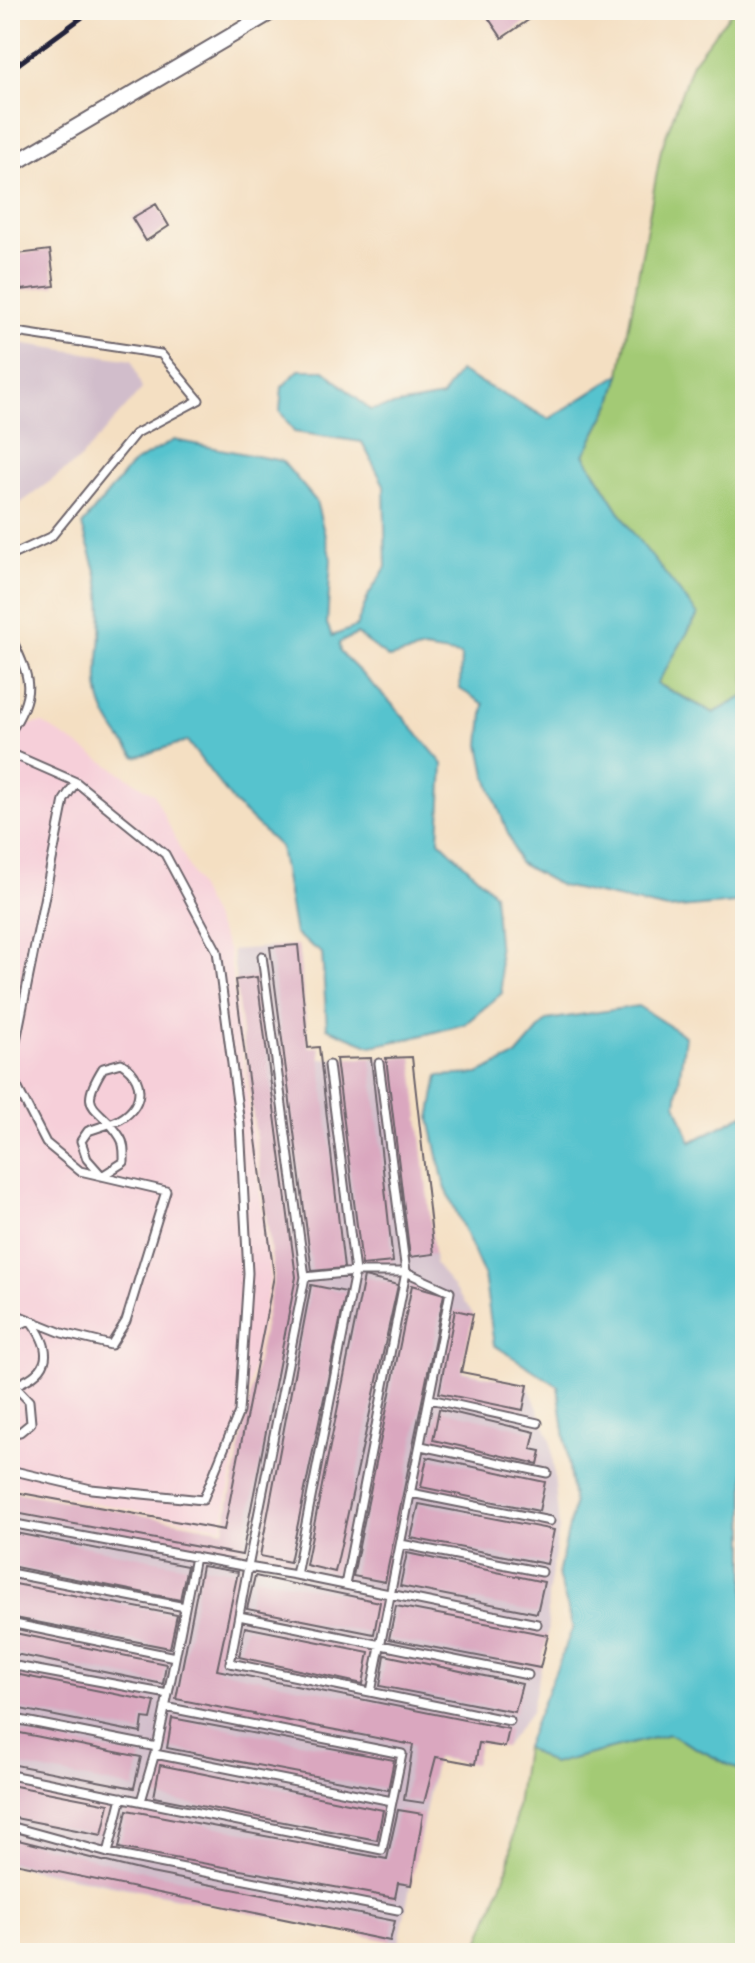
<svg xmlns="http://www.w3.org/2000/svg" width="755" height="1963" font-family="'Balsamiq Sans',sans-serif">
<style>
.built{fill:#f6cfd9}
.industrial{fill:#d1bdcb}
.green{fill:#a3ca75;stroke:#627658;stroke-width:2}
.water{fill:#56c3ce;stroke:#3c7284;stroke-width:2}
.building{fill:#daa7bf}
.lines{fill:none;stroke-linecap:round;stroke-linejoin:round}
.service-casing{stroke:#6c646a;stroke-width:11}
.minor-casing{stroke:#6c646a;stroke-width:18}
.service{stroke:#fff;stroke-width:7}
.minor{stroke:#fff;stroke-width:14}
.rail{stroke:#22223b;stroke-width:5}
</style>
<rect width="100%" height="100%" fill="#fbf7ec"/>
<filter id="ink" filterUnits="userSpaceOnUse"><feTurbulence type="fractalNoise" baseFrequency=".0125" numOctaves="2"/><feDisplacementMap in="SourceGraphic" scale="16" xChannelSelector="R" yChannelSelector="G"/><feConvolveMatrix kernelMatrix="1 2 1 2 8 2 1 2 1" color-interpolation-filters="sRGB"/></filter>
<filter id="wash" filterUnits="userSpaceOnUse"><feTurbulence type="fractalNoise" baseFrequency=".006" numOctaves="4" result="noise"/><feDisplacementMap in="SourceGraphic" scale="32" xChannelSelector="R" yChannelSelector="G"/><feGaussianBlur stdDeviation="1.8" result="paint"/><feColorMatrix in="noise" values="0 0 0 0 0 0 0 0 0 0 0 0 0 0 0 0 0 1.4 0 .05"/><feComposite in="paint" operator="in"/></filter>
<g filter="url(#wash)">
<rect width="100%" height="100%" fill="#f4dfc2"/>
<path class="built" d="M 43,723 L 154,794 L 229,951 L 271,1276 L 222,1527 L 10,1487 L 10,726 Z"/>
<path class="industrial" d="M 10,337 L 12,342 L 132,360 L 142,389 L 79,460 L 10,511 Z
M 298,945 L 309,1047 L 319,1047 L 321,1059 L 412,1057 L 435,1263 L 473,1314 L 462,1371 L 528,1385 L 551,1440 L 559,1528 L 548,1596 L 548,1635 L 531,1712 L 505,1747 L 479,1743 L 475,1764 L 436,1758 L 399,1942 L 10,1865 L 10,1491 L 224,1530 L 274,1276 L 232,950 Z"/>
<path class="green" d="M 733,10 L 745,10 L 745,696 L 714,713 L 656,683 L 633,533 L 584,455 L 612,402 L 620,374 L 661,150 L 692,63 Z
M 669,1734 L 745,1773 L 745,1953 L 475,1953 L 509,1865 L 525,1747 L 552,1764 Z"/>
<path class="water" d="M 299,370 L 324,370 L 370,410 L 442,397 L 459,371 L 549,419 L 620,374 L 612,402 L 584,455 L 633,533 L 698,615 L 657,684 L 714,713 L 745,696 L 745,902 L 668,909 L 561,886 L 519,863 L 486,775 L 480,745 L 484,704 L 460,689 L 461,655 L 424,649 L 389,658 L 357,634 L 339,643 L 340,652 L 395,707 L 443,764 L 439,840 L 494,893 L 502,993 L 465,1024 L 412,1038 L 371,1046 L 327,1028 L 322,953 L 295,934 L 280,847 L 235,804 L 187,741 L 136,757 C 75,690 107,670 101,596 C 99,573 88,548 82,525 L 132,464 L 174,440 L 282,461 L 316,501 L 331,559 L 327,624 L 332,636 L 356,627 L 369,594 L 386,567 L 384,485 L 362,442 L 294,432 L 280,411 L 282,387 Z
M 638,1006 L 685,1036 L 676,1104 L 691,1142 L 745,1114 L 745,1773 L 669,1734 L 552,1764 L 525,1747 L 573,1627 L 558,1575 L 574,1505 L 558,1386 L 494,1345 L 484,1275 L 444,1184 L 430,1119 L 438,1076 L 478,1074 L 516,1056 L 547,1020 Z"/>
<g id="blocks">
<path class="building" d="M 483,10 L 538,10 L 540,12 L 502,38 Z
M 156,204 L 169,226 L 146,241 L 132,218 Z
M 50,250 L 55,286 L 21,290 L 17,254 Z
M 298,945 L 308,1048 L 319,1047 L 344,1268 L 312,1271 L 270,947 Z
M 257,977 L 296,1277 L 242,1555 L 10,1512 L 10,1491 L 224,1530 L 274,1276 L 235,980 Z
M 412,1057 L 434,1254 L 410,1257 L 386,1058 Z
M 371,1058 L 393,1262 L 362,1265 L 336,1059 Z
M 364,1277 L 398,1285 L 335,1572 L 306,1565 Z
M 311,1285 L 346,1292 L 290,1562 L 260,1556 Z
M 412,1285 L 444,1294 L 385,1582 L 353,1576 Z
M 455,1310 L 473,1314 L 461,1372 L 528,1385 L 523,1410 L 439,1393 Z
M 439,1409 L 535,1432 L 531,1449 L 541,1451 L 538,1464 L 433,1440 Z
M 427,1457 L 545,1482 L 539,1511 L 421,1487 Z
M 419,1504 L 554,1530 L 547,1564 L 411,1538 Z
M 10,1532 L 187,1566 L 180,1600 L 10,1566 Z
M 407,1553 L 544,1582 L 537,1613 L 400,1586 Z
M 202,1566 L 238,1572 L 217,1670 L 509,1729 L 505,1747 L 479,1743 L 475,1764 L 436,1757 L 424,1803 L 404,1800 L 413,1745 L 176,1699 Z
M 255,1576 L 380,1602 L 374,1634 L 247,1609 Z
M 10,1583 L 177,1615 L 170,1648 L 10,1617 Z
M 396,1606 L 548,1635 L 540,1668 L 389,1639 Z
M 245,1627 L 369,1652 L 363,1684 L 239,1657 Z
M 10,1632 L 166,1664 L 163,1684 L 10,1653 Z
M 385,1655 L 522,1684 L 515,1712 L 380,1686 Z
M 10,1673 L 155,1702 L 151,1719 L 143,1718 L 141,1733 L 10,1707 Z
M 172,1718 L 394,1760 L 388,1790 L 167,1748 Z
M 10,1731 L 141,1757 L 134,1788 L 10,1764 Z
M 160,1765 L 383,1810 L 377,1840 L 154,1797 Z
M 10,1785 L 109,1804 L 102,1835 L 10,1817 Z
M 127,1810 L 387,1859 L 398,1810 L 423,1814 L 411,1885 L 398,1883 L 395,1898 L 119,1848 Z
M 10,1838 L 151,1873 L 395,1921 L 390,1941 L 10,1862 Z"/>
</g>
</g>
<g filter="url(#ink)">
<use href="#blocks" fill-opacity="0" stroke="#6c646a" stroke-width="2"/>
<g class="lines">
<defs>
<path id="service" d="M 10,314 L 16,332 L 161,354 L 199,400 L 135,434 L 51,537 L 10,556
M 10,635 C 29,676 38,691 10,732
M 10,753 L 76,782 L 165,854 L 217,951 L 240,1124 L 248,1273 L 239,1412 L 203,1500 L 91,1489 L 10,1470
M 379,1063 L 406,1272 L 355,1272 L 296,1575 L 248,1567 L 230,1663 L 510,1721
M 10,1071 L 64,800 L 76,782
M 10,1073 L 46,1143 L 80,1171 L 166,1191 L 126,1321 L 111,1345 L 62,1333 L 10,1312
M 109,1124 C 141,1115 151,1082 121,1063 L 103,1068 C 75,1113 100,1104 120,1137 C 125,1144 124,1154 124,1162 L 102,1176 L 87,1159 L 81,1141 L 88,1131 L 109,1124
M 305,1277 L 355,1272 L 329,1065
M 10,1329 L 30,1320 C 57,1355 48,1374 10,1387
M 10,1381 L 29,1401 L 31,1423 L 20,1432 L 10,1433
M 430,1399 L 538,1423
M 421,1446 L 547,1473
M 411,1493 L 550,1521
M 10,1523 L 248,1567 L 305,1277 L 262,956
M 401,1544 L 542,1572
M 10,1573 L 185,1607
M 296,1575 L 537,1624
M 345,1585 L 406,1272 L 450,1292 L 371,1692
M 239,1616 L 528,1675
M 10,1623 L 175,1657
M 10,1665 L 168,1694 L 195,1557
M 10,1718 L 157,1747 L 168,1694
M 155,1754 L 392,1801
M 10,1775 L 382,1850 L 402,1754 L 165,1707
M 141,1801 L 155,1753
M 10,1826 L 108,1853 L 398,1910
M 108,1853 L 122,1797"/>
<path id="minor" d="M 10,166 L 275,10"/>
</defs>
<use href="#service" class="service-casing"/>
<use href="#minor" class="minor-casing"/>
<use href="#service" class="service"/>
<use href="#minor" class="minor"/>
<path class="rail" d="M 10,70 L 92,10"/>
</g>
</g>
<rect width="755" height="1963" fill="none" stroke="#fbf7ec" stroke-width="40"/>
</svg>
